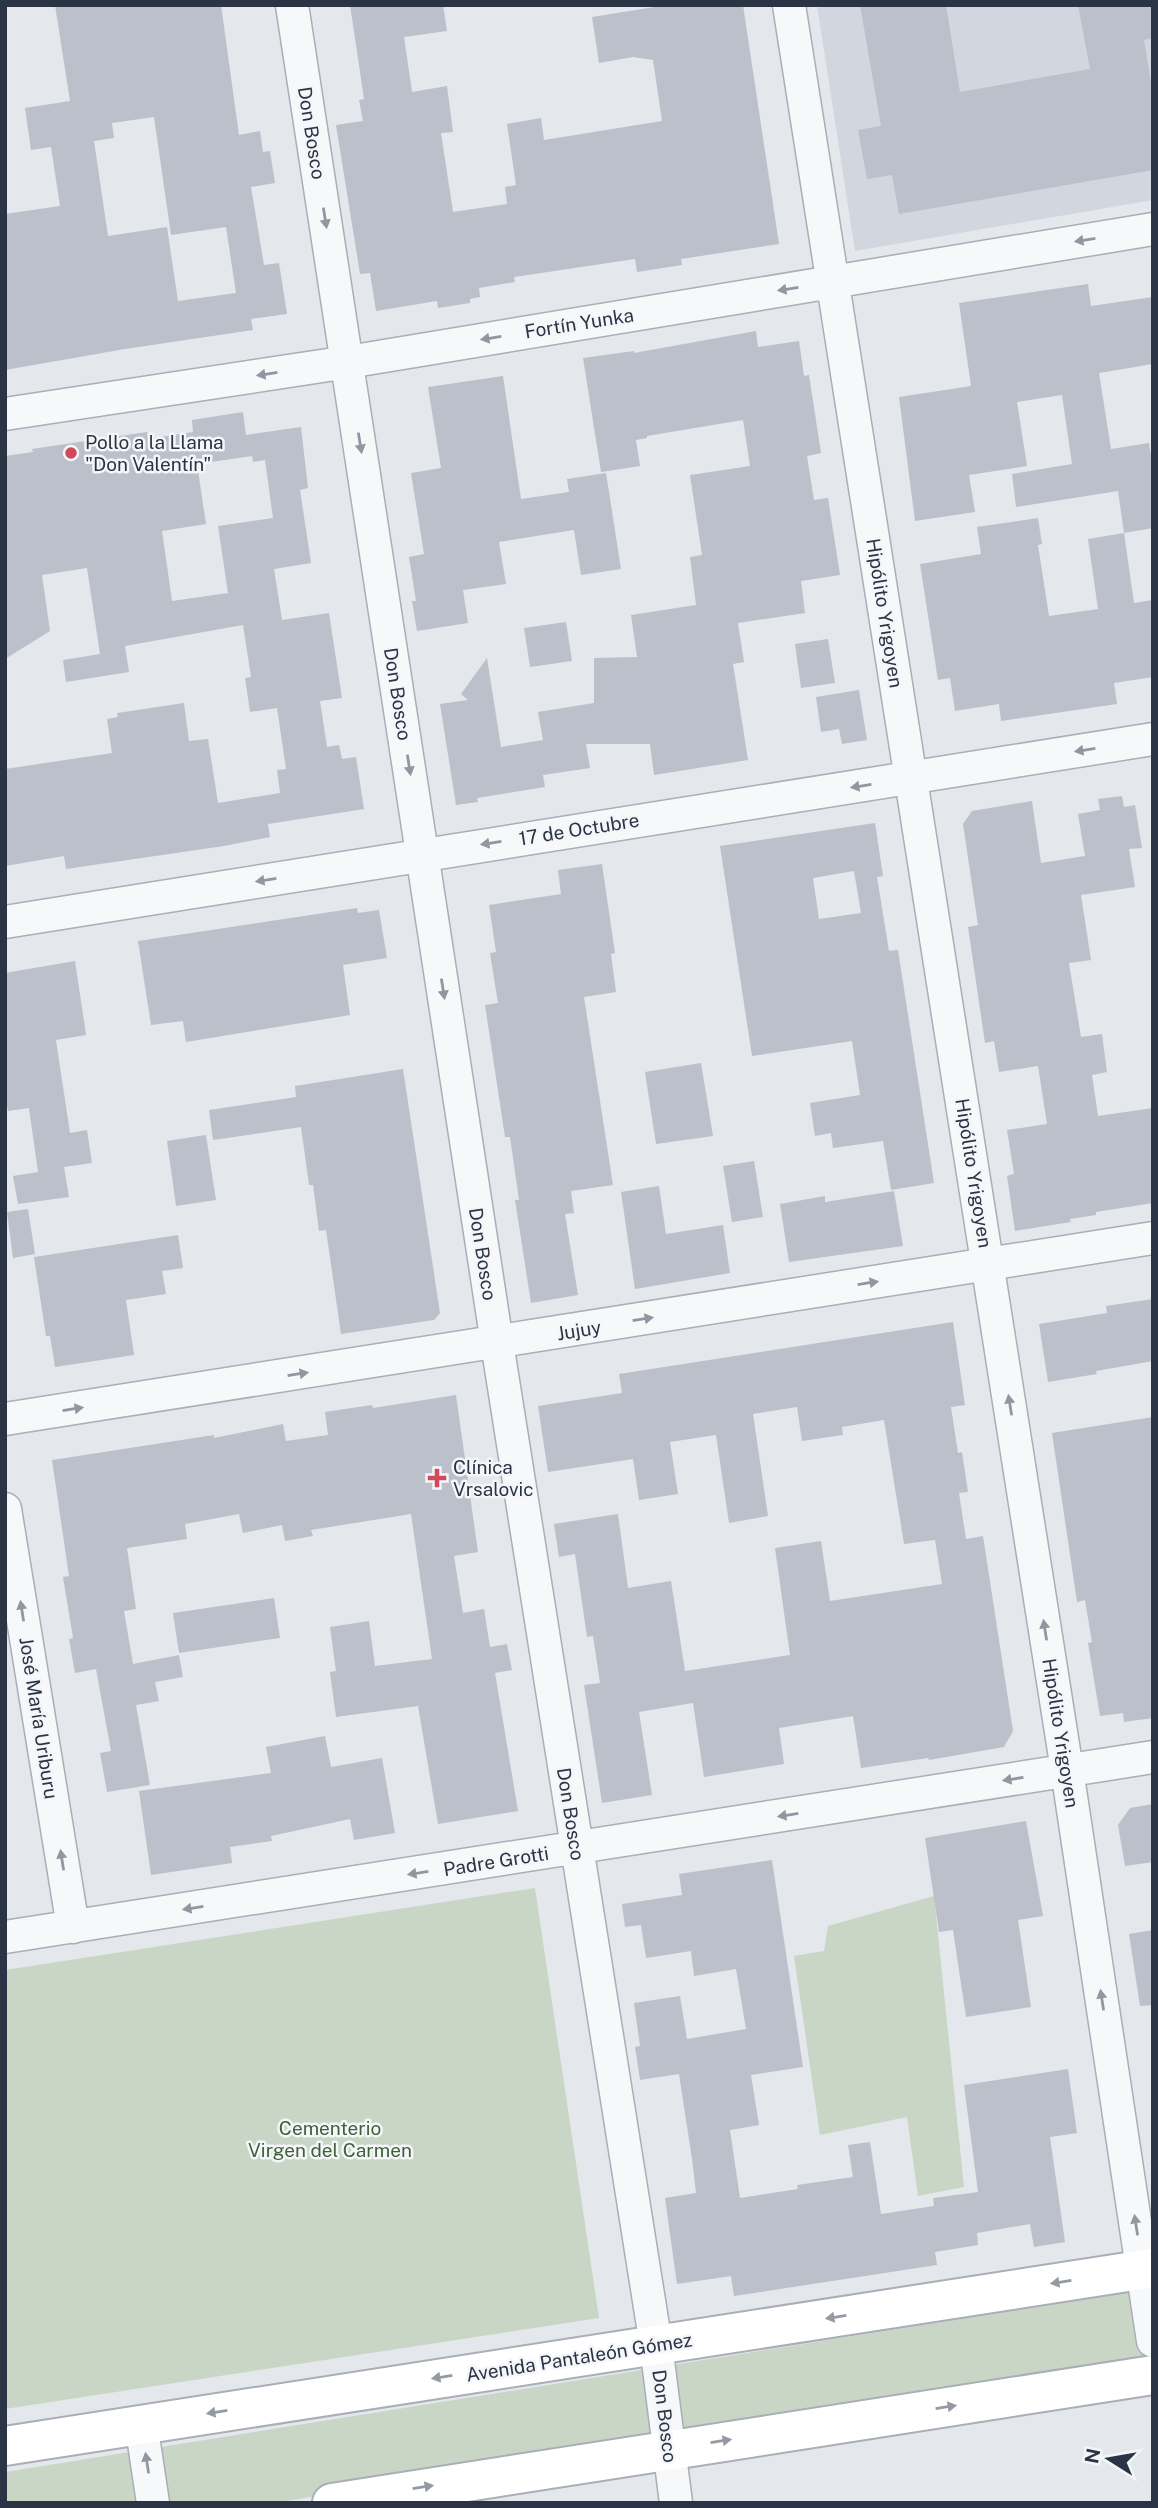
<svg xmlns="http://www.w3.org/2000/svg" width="1158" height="2508" font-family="'Public Sans',sans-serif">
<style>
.built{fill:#d2d6de}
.green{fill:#c9d6c5}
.building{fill:#bbc0ca;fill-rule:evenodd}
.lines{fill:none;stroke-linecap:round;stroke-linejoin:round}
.minor-casing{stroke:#a9aeb7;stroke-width:35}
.secondary-casing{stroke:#a9aeb7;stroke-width:42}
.minor{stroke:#f7f8fa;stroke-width:32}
.secondary{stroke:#fff;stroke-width:38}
.oneway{fill:#9196a0}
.oneway2{fill:#959aa2}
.poi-dot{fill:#d1495b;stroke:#f4f6f9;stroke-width:2.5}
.labels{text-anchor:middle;stroke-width:5;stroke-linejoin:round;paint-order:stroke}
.street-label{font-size:19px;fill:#2b3445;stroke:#f4f6f9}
.poi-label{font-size:19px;fill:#2b3445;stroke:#f4f6f9;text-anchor:start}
.park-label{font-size:19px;fill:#3f6138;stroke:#f4f6f9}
</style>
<rect width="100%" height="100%" fill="#e4e7ec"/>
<path class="built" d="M 817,5 L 1153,5 L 1153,200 L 855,251 Z"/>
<path class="green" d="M 535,1888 L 599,2318 L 5,2409 L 5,1970 Z
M 934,1896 L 964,2187 L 918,2196 L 907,2117 L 820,2135 L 794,1956 L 824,1951 L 828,1926 Z
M 1153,2288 L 1153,2360 L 274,2503 L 5,2503 L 5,2472 Z"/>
<path class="building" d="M 55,5 L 221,5 L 239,135 L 260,131 L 263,152 L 270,151 L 275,183 L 251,187 L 264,265 L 279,263 L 287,314 L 251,319 L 253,330 L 125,349 L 5,370 L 5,214 L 60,206 L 51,147 L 31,150 L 25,108 L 70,101 ZM 154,117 L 171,235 L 226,227 L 236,293 L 178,301 L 167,227 L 108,236 L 94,141 L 114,138 L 112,123 Z
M 350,5 L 443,5 L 447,31 L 404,37 L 412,92 L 447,86 L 453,132 L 441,133 L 453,212 L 507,204 L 505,187 L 516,185 L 507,124 L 541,118 L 544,140 L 662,121 L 653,60 L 633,57 L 599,63 L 592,17 L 667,5 L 743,5 L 779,244 L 681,259 L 682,265 L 637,272 L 635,259 L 514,277 L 515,282 L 479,288 L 480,297 L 470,299 L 470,303 L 438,308 L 437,301 L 376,311 L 370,273 L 360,274 L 336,125 L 363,121 L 359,100 L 364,99 Z
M 860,5 L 946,5 L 960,92 L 1090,69 L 1078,5 L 1153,5 L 1153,38 L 1144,40 L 1153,94 L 1153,170 L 899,214 L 892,175 L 867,179 L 858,130 L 881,126 Z
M 1088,284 L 1091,306 L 1153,297 L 1153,364 L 1099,373 L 1111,449 L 1149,443 L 1153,469 L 1153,528 L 1124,533 L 1118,491 L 1016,507 L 1012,474 L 1072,464 L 1062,395 L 1017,402 L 1027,466 L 969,475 L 975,512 L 915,521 L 899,397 L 971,386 L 959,303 Z
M 756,331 L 758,347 L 799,341 L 804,376 L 809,375 L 821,453 L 807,456 L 814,500 L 828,498 L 840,575 L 801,581 L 805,613 L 738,623 L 744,662 L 733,664 L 748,760 L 654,775 L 650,744 L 586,744 L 590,768 L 543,775 L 545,787 L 477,798 L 478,802 L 456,805 L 440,704 L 468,700 L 461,694 L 487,658 L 501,747 L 543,740 L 538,712 L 594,703 L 594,658 L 637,657 L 631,615 L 696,605 L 690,557 L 702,555 L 690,475 L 750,466 L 743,420 L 647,436 L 647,438 L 636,440 L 640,466 L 601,472 L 583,358 L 634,351 L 634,353 Z
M 503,376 L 521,499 L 569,492 L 567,479 L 606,473 L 621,569 L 581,575 L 574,530 L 499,542 L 506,584 L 463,590 L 468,623 L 417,631 L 412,601 L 416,601 L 409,557 L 424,554 L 411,473 L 441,468 L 428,387 Z
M 243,412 L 246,435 L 301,427 L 308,488 L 300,490 L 311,563 L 274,569 L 282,620 L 329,613 L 342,698 L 320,701 L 327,747 L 339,745 L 342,759 L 356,757 L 364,809 L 268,824 L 270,837 L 224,846 L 66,869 L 64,856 L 5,866 L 5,769 L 112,753 L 107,719 L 118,717 L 117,713 L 184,703 L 189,741 L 208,739 L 218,803 L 280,793 L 277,770 L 286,769 L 277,708 L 250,712 L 245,678 L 251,677 L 243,625 L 125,646 L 129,672 L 66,682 L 63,660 L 100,654 L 87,568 L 42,575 L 50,631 L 5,659 L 5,456 L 33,452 L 32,449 L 147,432 L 148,439 L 193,432 L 192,420 ZM 252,456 L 253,462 L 265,460 L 273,518 L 218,526 L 228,593 L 172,601 L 162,531 L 206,524 L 197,464 Z
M 1038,518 L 1042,544 L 1038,545 L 1049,616 L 1098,609 L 1088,539 L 1124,533 L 1134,603 L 1153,600 L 1153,677 L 1114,683 L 1117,704 L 1001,721 L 999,704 L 955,711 L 950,678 L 938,680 L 920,564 L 981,554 L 977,527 Z
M 566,622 L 572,661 L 530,667 L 524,628 Z
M 828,639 L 835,683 L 801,688 L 795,644 Z
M 859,690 L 867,740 L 842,744 L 839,729 L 821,732 L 816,697 Z
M 1122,796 L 1124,807 L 1135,805 L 1142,848 L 1129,849 L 1135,887 L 1081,895 L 1091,960 L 1069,963 L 1081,1037 L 1102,1034 L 1107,1072 L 1092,1075 L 1098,1116 L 1153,1108 L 1153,1203 L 1096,1212 L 1096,1215 L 1070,1219 L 1071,1222 L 1015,1231 L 1007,1176 L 1014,1174 L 1007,1130 L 1047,1124 L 1038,1066 L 999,1072 L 994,1041 L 985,1043 L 968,927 L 978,925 L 963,824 L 972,811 L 1032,801 L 1041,863 L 1085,856 L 1078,814 L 1100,810 L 1098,799 Z
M 875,823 L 883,876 L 877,877 L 889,951 L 898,950 L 934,1183 L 891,1190 L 883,1141 L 833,1148 L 831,1133 L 815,1136 L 810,1103 L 860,1095 L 852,1041 L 752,1056 L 720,846 ZM 854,871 L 861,913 L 819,919 L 813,878 Z
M 602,864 L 615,953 L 611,954 L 616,992 L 584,997 L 613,1185 L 571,1191 L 574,1213 L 565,1214 L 578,1295 L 531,1303 L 515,1200 L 519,1200 L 510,1137 L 505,1137 L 485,1005 L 498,1003 L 490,953 L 496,952 L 489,905 L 561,894 L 558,870 Z
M 357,908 L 358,913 L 379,910 L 387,958 L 343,965 L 350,1015 L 186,1042 L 183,1021 L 151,1025 L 138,941 Z
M 75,961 L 86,1035 L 56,1040 L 70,1133 L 87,1130 L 92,1163 L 64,1167 L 69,1197 L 18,1204 L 13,1176 L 38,1172 L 29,1108 L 8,1111 L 5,1096 L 5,973 Z
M 701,1063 L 713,1136 L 656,1144 L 645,1072 Z
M 403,1069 L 440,1313 L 434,1320 L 341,1334 L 326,1230 L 319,1231 L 313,1185 L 309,1185 L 301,1127 L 213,1140 L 209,1110 L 296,1097 L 295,1086 Z
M 206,1135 L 216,1200 L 176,1206 L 167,1141 Z
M 754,1161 L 763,1217 L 732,1222 L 723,1166 Z
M 659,1186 L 666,1234 L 723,1225 L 730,1273 L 635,1289 L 621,1192 Z
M 894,1191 L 903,1246 L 789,1262 L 780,1204 L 825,1196 L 825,1202 Z
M 28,1209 L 35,1254 L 13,1258 L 7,1212 Z
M 178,1235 L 183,1268 L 162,1271 L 166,1294 L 126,1300 L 134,1355 L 55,1367 L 50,1336 L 46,1336 L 34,1257 Z
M 1153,1299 L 1153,1361 L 1096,1371 L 1097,1374 L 1048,1382 L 1039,1324 L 1107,1313 L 1106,1306 Z
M 953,1322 L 965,1405 L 951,1407 L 958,1453 L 962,1452 L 968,1492 L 959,1493 L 966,1539 L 983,1536 L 1013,1731 L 1004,1747 L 929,1760 L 928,1758 L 861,1768 L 853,1716 L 779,1728 L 784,1764 L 704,1777 L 693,1703 L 639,1712 L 652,1795 L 602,1803 L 584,1685 L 600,1683 L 593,1636 L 587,1637 L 575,1554 L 559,1557 L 554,1524 L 618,1514 L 628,1588 L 671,1581 L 685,1671 L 790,1655 L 775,1548 L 821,1541 L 830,1601 L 942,1584 L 935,1540 L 904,1544 L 884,1420 L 842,1427 L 843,1435 L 802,1441 L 797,1407 L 753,1414 L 768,1516 L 729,1523 L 716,1435 L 670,1442 L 678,1494 L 639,1500 L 633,1459 L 548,1472 L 538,1406 L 622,1393 L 619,1374 Z
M 456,1395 L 478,1552 L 454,1556 L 463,1613 L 484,1609 L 490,1647 L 507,1644 L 512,1670 L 495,1673 L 518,1811 L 438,1824 L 418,1706 L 336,1717 L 330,1672 L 336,1671 L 330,1627 L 369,1621 L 375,1666 L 432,1659 L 411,1514 L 311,1530 L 313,1536 L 285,1541 L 282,1525 L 243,1533 L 239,1514 L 185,1524 L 187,1539 L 127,1548 L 136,1609 L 124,1611 L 133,1664 L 179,1655 L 183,1677 L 155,1682 L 159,1701 L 136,1705 L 150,1785 L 107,1792 L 100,1753 L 111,1751 L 96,1669 L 75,1673 L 69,1639 L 73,1638 L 63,1577 L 69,1576 L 52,1460 L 214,1435 L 214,1438 L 283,1424 L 286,1441 L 328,1435 L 325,1412 L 372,1405 L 373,1408 Z
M 1153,1417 L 1153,1718 L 1124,1722 L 1123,1713 L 1100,1716 L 1088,1643 L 1092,1642 L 1085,1600 L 1077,1602 L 1052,1433 Z
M 274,1598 L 280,1638 L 179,1653 L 173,1613 Z
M 325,1736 L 331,1767 L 382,1758 L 395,1833 L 354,1840 L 350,1819 L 271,1836 L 272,1841 L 230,1847 L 232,1863 L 151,1875 L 139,1791 L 271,1773 L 266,1747 Z
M 1153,1804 L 1153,1862 L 1125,1866 L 1118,1825 L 1130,1808 Z
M 1026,1821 L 1043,1916 L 1018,1920 L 1031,2007 L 966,2017 L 953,1930 L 939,1932 L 925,1838 Z
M 772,1860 L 803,2067 L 751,2075 L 759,2125 L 730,2130 L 740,2198 L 798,2189 L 797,2185 L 853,2177 L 848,2145 L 870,2142 L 881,2214 L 934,2206 L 933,2198 L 978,2192 L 964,2085 L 1068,2069 L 1077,2133 L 1050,2137 L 1065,2242 L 1034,2247 L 1030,2224 L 977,2233 L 978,2245 L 935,2252 L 937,2265 L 734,2296 L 731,2276 L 677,2284 L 665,2198 L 696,2193 L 692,2159 L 679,2074 L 640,2080 L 635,2047 L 640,2046 L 634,2003 L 680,1996 L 687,2039 L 746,2029 L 736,1969 L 694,1976 L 691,1951 L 646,1958 L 641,1925 L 625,1927 L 622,1904 L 682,1895 L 679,1874 Z
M 1153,1930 L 1153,2005 L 1140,2006 L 1129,1934 Z"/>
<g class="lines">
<defs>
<path id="minor" d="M 292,5 L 497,1343 L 656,2345 L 676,2503
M 789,5 L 1067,1770 L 1153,2341
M 5,414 L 348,362 L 1153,229
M 5,922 L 1153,739
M 5,1419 L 1153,1238
M 5,1509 L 73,1927
M 5,1937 L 1153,1757
M 141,2423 L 153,2503"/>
<path id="secondary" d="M 5,2446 L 1153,2268
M 332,2503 L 1153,2375"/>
</defs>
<use href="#minor" class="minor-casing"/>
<use href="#secondary" class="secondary-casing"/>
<use href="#minor" class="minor"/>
<use href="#secondary" class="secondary"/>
</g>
<defs><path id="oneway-solid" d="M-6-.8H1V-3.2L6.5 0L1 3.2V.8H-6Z" transform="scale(1.75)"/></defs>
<g class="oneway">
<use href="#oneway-solid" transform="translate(325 218) rotate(81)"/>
<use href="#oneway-solid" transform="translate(1085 240) rotate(171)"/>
<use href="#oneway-solid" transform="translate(788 289) rotate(171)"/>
<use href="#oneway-solid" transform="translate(491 338) rotate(171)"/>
<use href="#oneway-solid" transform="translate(267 374) rotate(171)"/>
<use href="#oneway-solid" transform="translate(360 443) rotate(81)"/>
<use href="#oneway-solid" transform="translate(1085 750) rotate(171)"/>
<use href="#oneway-solid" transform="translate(409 765) rotate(81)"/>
<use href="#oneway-solid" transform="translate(861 786) rotate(171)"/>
<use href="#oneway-solid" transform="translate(491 843) rotate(171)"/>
<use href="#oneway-solid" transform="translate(266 880) rotate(171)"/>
<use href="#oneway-solid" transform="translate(443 989) rotate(81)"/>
<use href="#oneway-solid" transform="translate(868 1283) rotate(-9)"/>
<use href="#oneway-solid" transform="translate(643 1319) rotate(-9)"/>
<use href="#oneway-solid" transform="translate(298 1374) rotate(-9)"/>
<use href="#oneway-solid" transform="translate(1010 1405) rotate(-99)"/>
<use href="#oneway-solid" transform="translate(73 1409) rotate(-9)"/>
<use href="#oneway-solid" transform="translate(22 1611) rotate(-99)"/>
<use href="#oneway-solid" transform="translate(1045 1630) rotate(-99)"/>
<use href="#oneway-solid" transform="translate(1013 1779) rotate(171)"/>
<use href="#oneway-solid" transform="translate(788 1815) rotate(171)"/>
<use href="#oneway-solid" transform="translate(62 1860) rotate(-99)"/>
<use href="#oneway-solid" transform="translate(418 1873) rotate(171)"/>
<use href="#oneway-solid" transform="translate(193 1908) rotate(171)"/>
<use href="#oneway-solid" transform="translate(1102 2000) rotate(-99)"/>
<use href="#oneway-solid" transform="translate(1136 2225) rotate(-99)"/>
<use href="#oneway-solid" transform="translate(147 2463) rotate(-99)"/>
</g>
<g class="oneway2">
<use href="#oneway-solid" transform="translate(1061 2282) rotate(171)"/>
<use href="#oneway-solid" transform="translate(836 2317) rotate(171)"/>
<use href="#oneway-solid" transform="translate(442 2377) rotate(171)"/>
<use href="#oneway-solid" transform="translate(946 2407) rotate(-9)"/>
<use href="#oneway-solid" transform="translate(217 2412) rotate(171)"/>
<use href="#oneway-solid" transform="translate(721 2441) rotate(-9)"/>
<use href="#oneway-solid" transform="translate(423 2487) rotate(-9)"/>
</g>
<g class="poi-dot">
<circle cx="71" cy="453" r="7"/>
<path d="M433.5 1467.5h7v7h7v7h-7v7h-7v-7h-7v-7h7z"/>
</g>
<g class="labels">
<g class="street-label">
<text transform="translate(312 133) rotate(81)" y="7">Don Bosco</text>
<text transform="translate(579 323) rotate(-9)" y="7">Fortín Yunka</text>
<text transform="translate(885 613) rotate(81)" y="7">Hipólito Yrigoyen</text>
<text transform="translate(398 694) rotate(81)" y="7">Don Bosco</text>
<text transform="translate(579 829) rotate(-9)" y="7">17 de Octubre</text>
<text transform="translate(974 1173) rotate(81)" y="7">Hipólito Yrigoyen</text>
<text transform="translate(483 1254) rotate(81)" y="7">Don Bosco</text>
<text transform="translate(579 1330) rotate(-9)" y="7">Jujuy</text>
<text transform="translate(39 1718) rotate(81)" y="7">José María Uriburu</text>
<text transform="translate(1061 1733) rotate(81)" y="7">Hipólito Yrigoyen</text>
<text transform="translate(571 1814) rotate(81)" y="7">Don Bosco</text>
<text transform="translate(496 1861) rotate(-9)" y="7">Padre Grotti</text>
<text transform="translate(579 2357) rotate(-9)" y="7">Avenida Pantaleón Gómez</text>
<text transform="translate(665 2416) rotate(83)" y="7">Don Bosco</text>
</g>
<g class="poi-label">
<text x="85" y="449">Pollo a la Llama<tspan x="85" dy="22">"Don Valentín"</tspan></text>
<text x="453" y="1474">Clínica<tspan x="453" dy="22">Vrsalovic</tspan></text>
</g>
<g class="park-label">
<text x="330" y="2135">Cementerio<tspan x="330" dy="22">Virgen del Carmen</tspan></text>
</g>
</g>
<rect width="1158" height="2508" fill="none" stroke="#2b3445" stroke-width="14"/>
<g transform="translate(1109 2459) rotate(281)" stroke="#f4f6f9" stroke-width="5" paint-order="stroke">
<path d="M0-5L12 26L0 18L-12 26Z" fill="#2b3445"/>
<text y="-10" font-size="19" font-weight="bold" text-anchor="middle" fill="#2b3445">N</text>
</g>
</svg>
